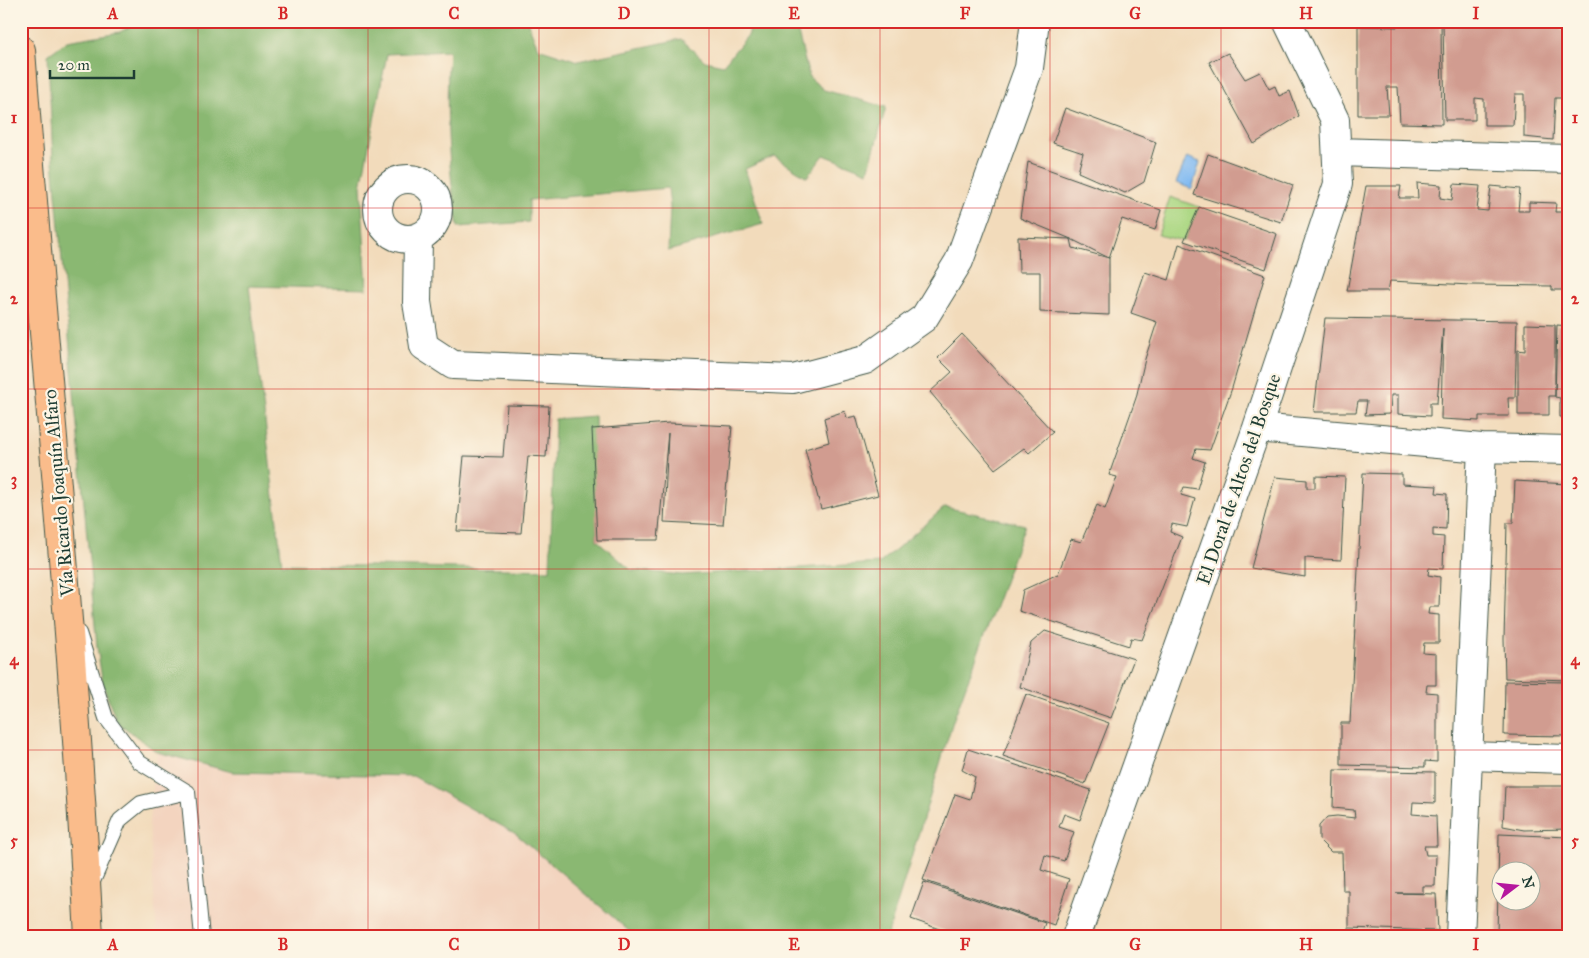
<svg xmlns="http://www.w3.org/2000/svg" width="1589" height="958" font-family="'IM FELL Great Primer',serif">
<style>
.built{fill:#f3d4bf}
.green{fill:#add885;stroke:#668a5c}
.forest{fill:#8ab872;stroke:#547a53}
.water{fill:#81baf2;stroke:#507c93}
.building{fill:#d19c90;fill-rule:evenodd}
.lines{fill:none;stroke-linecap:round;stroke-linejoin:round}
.lane-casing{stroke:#3f5548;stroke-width:16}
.street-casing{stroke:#3f5548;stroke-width:30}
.primary-casing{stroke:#3f5548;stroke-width:30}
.lane{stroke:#fff;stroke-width:14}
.street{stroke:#fff;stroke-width:28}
.primary{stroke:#fabc8b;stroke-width:28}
.grid{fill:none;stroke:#d62828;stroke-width:1;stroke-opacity:0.55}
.labels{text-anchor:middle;stroke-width:4.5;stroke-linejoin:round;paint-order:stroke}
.street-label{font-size:19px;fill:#1f3d34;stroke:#fcf5e5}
.neatline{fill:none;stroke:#d62828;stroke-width:2}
.grid-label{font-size:16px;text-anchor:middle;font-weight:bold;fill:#d62828}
</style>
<rect width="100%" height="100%" fill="#fcf5e5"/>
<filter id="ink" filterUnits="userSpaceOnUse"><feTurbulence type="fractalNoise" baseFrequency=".02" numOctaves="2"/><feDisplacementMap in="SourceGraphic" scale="10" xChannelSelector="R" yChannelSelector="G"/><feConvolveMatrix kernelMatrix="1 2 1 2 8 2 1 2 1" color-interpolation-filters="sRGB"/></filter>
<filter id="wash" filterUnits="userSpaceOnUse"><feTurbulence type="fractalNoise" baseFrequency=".0096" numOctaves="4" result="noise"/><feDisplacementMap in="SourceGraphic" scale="20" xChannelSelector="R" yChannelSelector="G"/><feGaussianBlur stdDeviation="1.12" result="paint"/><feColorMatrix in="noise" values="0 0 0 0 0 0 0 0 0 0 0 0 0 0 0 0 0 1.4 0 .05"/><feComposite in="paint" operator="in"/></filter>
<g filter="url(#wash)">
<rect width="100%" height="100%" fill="#f2dbbb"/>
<path class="built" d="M 157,752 L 232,772 L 413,776 L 516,834 L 636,937 L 157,937 L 149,823 Z"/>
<path class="green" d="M 1170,197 L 1199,207 L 1184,241 L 1158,235 Z"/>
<path class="forest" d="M 140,21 L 527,21 L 538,48 L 578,61 L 681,39 L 705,61 L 723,65 L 749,34 L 750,21 L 892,21 L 892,27 L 797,29 L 809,77 L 824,90 L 886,107 L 868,172 L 824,155 L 807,177 L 774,156 L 745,169 L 763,224 L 668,251 L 670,207 L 668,188 L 529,200 L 529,222 L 458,227 C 448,169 445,110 449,51 L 387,54 L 361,186 L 367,289 L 249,286 L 282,564 L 550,570 L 555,419 L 595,416 L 597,540 L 631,570 L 682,575 L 880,563 L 945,507 L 1025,525 L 953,721 L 887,937 L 636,937 L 516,834 L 413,776 L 232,772 L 157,752 L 117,722 L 103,685 L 97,647 L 53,161 L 48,55 L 67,41 L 120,32 Z"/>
<path class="water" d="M 1187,157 L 1200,162 L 1192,189 L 1176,183 Z"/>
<g id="blocks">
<path class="building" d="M 1396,21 L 1441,21 L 1442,124 L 1400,123 L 1398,87 L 1387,87 L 1389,115 L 1358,115 L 1358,26 L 1397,27 Z
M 1494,21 L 1561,21 L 1561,29 L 1568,32 L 1568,125 L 1565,124 L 1565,98 L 1555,98 L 1553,140 L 1524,137 L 1524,94 L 1515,94 L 1513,125 L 1484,125 L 1484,99 L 1475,98 L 1475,120 L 1445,120 L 1443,22 Z
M 1228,53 L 1245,79 L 1260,72 L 1269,89 L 1275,86 L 1279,96 L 1290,91 L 1299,116 L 1254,144 L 1209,62 Z
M 1065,108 L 1156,142 L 1144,182 L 1125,193 L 1078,172 L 1083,153 L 1053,143 Z
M 1208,154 L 1293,185 L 1281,222 L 1194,195 Z
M 1028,162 L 1161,210 L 1155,230 L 1122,219 L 1109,258 L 1071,239 L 1020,218 Z
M 1417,183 L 1441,185 L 1440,198 L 1452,200 L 1454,184 L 1480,186 L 1477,210 L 1488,211 L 1491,186 L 1520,189 L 1518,211 L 1529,211 L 1529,202 L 1556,203 L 1555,212 L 1568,212 L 1568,290 L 1552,290 L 1552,286 L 1471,285 L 1390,281 L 1388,291 L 1347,291 L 1366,186 L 1401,186 L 1399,198 L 1418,198 Z
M 1199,207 L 1277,234 L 1266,269 L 1184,241 Z
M 1018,237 L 1071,239 L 1073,248 L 1109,258 L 1109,315 L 1040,312 L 1040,272 L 1019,272 Z
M 1179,244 L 1265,275 L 1232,388 L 1210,450 L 1196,449 L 1193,458 L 1205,462 L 1197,489 L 1184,487 L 1181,495 L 1195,499 L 1187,527 L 1172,524 L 1170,532 L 1182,537 L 1142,640 L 1131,638 L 1129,646 L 1019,611 L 1023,590 L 1058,574 L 1071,539 L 1081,542 L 1097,505 L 1105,509 L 1117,477 L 1109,475 L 1136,398 L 1145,359 L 1157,322 L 1131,313 L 1145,272 L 1169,280 Z
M 1325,318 L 1517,321 L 1515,398 L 1508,398 L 1509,416 L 1479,416 L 1479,421 L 1441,419 L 1443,328 L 1437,403 L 1430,403 L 1430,416 L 1398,414 L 1398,395 L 1391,395 L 1390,414 L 1365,415 L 1367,401 L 1358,401 L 1356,412 L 1314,412 Z
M 1525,324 L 1555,325 L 1555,396 L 1549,396 L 1549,415 L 1518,415 L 1518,350 L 1525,351 Z
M 1557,325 L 1568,326 L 1568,417 L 1560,417 L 1560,398 L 1555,397 Z
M 962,334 L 1053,432 L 1029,453 L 1024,448 L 995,469 L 930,392 L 952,372 L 938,358 Z
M 507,405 L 549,406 L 546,457 L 528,456 L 521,533 L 457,531 L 464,456 L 503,457 Z
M 845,411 L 847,418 L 856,416 L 878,495 L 821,509 L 805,449 L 829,442 L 824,418 Z
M 669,423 L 732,426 L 723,525 L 664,522 L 668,433 L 658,540 L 597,540 L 592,429 Z
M 1363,473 L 1402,474 L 1402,484 L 1437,486 L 1436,493 L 1447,494 L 1446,529 L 1433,528 L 1433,536 L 1444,537 L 1443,569 L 1429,568 L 1428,575 L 1440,577 L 1439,607 L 1429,607 L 1428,614 L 1439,615 L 1439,643 L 1424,643 L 1423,653 L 1436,654 L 1436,685 L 1427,685 L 1426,692 L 1437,693 L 1437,762 L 1425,761 L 1425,767 L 1341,765 L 1341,723 L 1350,723 Z
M 1315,476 L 1345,477 L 1341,560 L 1305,558 L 1305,577 L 1251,568 L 1275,477 L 1307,480 L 1307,488 L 1315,488 Z
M 1515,481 L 1568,484 L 1568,680 L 1505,678 L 1504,639 L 1507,523 L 1513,523 Z
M 1045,631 L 1134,659 L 1111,718 L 1020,687 L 1031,643 Z
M 1505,681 L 1568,682 L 1568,736 L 1504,735 Z
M 1026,694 L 1109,723 L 1085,784 L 1003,756 Z
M 968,749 L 1091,790 L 1080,820 L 1064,814 L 1059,827 L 1074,832 L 1064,861 L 1045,855 L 1041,870 L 1069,879 L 1054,925 L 923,880 L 955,794 L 970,799 L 975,777 L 962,770 Z
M 1334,770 L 1435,772 L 1435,803 L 1413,802 L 1412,814 L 1436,816 L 1437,846 L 1424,846 L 1426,855 L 1436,855 L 1435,886 L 1423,886 L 1423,893 L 1396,893 L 1436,894 L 1438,931 L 1349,928 L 1349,891 L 1343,891 L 1342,852 L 1331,852 L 1319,840 L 1319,826 L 1327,817 L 1337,816 L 1355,818 L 1354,810 L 1333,808 Z
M 1505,786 L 1568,786 L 1568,829 L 1524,830 L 1503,826 Z
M 1499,834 L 1568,837 L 1568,937 L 1497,937 ZM 1502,870 L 1532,870 L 1532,900 L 1502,900 Z
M 924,882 L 1045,923 L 1040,937 L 962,937 L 911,919 Z"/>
</g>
</g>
<g filter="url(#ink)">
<use href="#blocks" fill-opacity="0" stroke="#3f5548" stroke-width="1"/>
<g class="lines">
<defs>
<path id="lane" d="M 79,633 L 106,718 L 139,762 L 188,792
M 188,792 L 202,937
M 91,886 L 120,820 L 141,803 L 188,792"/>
<path id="street" d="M 1337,152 L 1568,159
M378 209a30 30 0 1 1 60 0a30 30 0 1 1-60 0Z
M 418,237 L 417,302 L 424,346 L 453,365 L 793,379 L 865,360 L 924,318 L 959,261 L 1029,68 L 1035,21
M 1257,428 L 1482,448 L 1568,450
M 1468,756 L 1568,759
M 1076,937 L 1257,428 L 1338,184 L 1335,120 L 1287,21
M 1460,937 L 1482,448"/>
<path id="primary" d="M 21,50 C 43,345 74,640 89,937"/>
</defs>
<use href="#lane" class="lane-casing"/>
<use href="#street" class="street-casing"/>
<use href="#primary" class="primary-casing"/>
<use href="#lane" class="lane"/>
<use href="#street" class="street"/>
<use href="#primary" class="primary"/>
</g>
</g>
<path class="grid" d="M 198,21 L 198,937M 368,21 L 368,937M 539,21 L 539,937M 709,21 L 709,937M 880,21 L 880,937M 1050,21 L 1050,937M 1221,21 L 1221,937M 1391,21 L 1391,937M 21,208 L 1568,208M 21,389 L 1568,389M 21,569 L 1568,569M 21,750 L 1568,750"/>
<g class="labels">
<g class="street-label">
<text transform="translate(1238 479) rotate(-71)" y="7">El Doral de Altos del Bosque</text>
<text transform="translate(58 493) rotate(-95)" y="7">Vía Ricardo Joaquín Alfaro</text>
</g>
</g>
<rect width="1589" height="958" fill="none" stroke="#fcf5e5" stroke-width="55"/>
<g transform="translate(1516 886) rotate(74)"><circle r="24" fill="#fcf5e5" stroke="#a4ab9e"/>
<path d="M0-4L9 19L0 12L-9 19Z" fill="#b5179e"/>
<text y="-8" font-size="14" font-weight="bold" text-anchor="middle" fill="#1f3d34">N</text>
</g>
<path d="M50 70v8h84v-8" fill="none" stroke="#1f3d34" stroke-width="2.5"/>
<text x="58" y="70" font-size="15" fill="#1f3d34" stroke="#fcf5e5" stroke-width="4" paint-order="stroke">20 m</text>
<rect x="28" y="28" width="1534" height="902" class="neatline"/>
<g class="grid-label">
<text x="113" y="19">A</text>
<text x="283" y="19">B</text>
<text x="454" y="19">C</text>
<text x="624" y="19">D</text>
<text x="794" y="19">E</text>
<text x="965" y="19">F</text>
<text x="1135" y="19">G</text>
<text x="1306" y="19">H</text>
<text x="1476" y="19">I</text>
<text x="14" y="123">1</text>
<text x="1575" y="123">1</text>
<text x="14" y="304">2</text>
<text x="1575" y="304">2</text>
<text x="14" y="485">3</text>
<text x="1575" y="485">3</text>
<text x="14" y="665">4</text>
<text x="1575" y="665">4</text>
<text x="14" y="846">5</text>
<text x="1575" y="846">5</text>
<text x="113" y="950">A</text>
<text x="283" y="950">B</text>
<text x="454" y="950">C</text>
<text x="624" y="950">D</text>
<text x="794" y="950">E</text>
<text x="965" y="950">F</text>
<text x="1135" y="950">G</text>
<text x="1306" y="950">H</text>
<text x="1476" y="950">I</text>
</g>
</svg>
